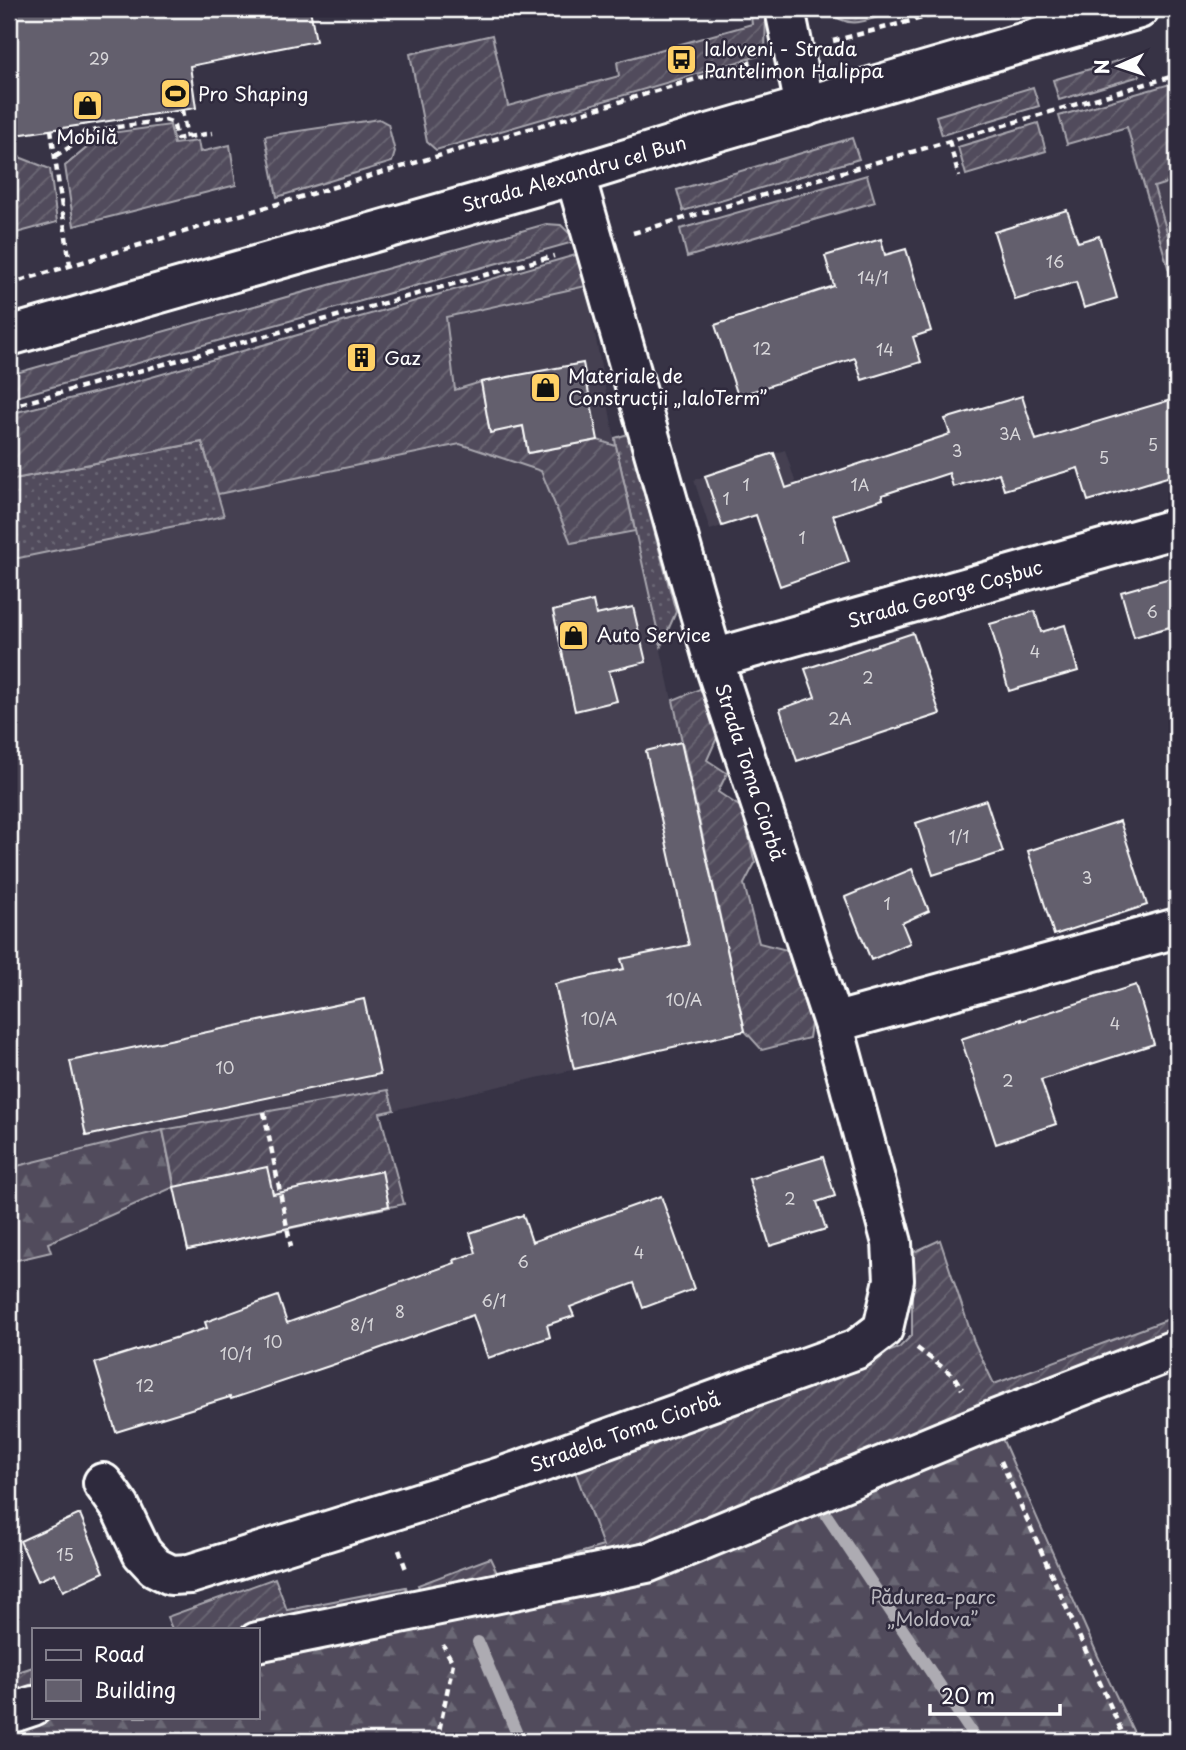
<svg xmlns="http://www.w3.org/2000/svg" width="1186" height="1750" font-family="'Playpen Sans',sans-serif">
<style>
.built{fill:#444051}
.grass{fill:url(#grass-dots);stroke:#a8a6ae;stroke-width:2}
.forest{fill:url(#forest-firs);stroke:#a8a6ae;stroke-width:2}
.garden{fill:url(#garden-furrows);stroke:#a8a6ae;stroke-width:2}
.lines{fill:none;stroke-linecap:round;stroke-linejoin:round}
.stream{stroke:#adabb2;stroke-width:12}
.building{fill:#635f6d;stroke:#fff;stroke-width:2}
.minor-casing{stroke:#fff;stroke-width:44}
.major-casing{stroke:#fff;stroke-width:44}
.path{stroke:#fff;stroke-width:4.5;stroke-dasharray:7 5;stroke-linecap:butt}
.minor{stroke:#2f2a3d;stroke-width:38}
.major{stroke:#2f2a3d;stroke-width:38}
.labels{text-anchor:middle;stroke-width:5;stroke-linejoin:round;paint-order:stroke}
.number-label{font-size:16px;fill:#d8d7da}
.poi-label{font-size:19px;fill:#fff;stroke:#2f2a3d;text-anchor:start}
.street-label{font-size:19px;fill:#fff;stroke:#2f2a3d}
.park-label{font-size:19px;fill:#b9b7be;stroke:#2f2a3d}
</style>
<defs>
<pattern id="grass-dots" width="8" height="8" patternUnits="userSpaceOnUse" patternTransform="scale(1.75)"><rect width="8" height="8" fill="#514c5c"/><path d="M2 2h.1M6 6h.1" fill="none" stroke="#6b6774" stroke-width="1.8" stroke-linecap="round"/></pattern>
<pattern id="forest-firs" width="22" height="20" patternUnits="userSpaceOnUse" patternTransform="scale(1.75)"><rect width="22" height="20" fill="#514c5c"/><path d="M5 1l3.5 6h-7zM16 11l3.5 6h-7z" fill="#6b6774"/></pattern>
<pattern id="garden-furrows" width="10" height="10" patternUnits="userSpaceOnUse" patternTransform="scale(1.75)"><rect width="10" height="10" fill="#514c5c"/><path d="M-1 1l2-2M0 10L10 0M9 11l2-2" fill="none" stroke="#6b6774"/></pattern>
</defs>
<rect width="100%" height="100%" fill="#373345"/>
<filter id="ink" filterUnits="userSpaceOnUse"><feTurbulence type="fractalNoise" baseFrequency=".0143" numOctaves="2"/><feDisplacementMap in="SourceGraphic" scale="14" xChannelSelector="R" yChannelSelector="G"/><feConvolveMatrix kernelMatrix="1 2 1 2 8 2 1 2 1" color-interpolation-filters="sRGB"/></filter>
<g filter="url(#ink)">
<path class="built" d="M 1177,112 L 1177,298 L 1125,128 Z
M 586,286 L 616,446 L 745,1031 L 394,1110 L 387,1090 L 163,1130 L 9,1168 L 9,480 L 455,390 L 446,317 Z
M 785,450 L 801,499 L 710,530 L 694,480 Z"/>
<path class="grass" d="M 628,434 L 676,612 L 661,646 L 616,446 L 615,438 Z
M 202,442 L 224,516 L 9,560 L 9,480 Z"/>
<path class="forest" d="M 163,1130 L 174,1187 L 48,1243 L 51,1252 L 9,1262 L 9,1168 Z
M 1001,1436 L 1109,1681 L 1138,1741 L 9,1741 L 9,1728 L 47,1717 L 257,1717 L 257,1657 Z"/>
<path class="garden" d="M 750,9 L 766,9 L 765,54 L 436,150 L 427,142 L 410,54 L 492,35 L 508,106 L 619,76 L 617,62 L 752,24 Z
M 827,9 L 895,9 L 896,11 C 869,19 849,33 827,9 Z
M 1134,56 L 1140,76 L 1059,100 L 1053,80 Z
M 1177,82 L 1177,180 L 1154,187 L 1175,260 L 1177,260 L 1177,290 L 1175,291 L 1127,127 L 1067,144 L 1059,116 Z
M 1033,87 L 1039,106 L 942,135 L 936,116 Z
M 379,119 L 388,124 L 395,152 L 392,162 L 277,197 L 265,136 Z
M 1038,123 L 1046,151 L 966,175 L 958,147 Z
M 170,125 L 174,144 L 198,141 L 200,152 L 230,145 L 236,185 L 74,226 L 65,166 L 89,146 L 88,136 Z
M 852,138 L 859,159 L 683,211 L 677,190 Z
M 19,157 L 50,169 L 57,222 L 9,235 L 9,159 Z
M 867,175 L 875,202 L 687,257 L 680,229 Z
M 546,224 L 561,225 L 577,241 L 9,399 L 9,375 Z
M 579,254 L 586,286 L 446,317 L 455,390 L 481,382 L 490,432 L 523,426 L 528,453 L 598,440 L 616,446 L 635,531 L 571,543 L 541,471 L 460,444 L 218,494 L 202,442 L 9,480 L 9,414 L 117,387 Z
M 707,686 L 721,729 L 707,760 L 727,773 L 718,792 L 742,808 L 755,863 L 744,884 L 759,943 L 787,950 L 811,1024 L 809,1038 L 762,1050 L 745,1031 L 673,700 Z
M 388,1090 L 394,1110 L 380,1113 L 404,1204 L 188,1250 L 163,1130 Z
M 940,1240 L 974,1342 L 994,1384 L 1177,1316 L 1177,1336 L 635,1552 L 424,1600 L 418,1585 L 490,1558 L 499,1577 L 603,1546 L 573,1466 L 899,1348 L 912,1335 L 912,1253 Z
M 275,1578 L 287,1610 L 406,1587 L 411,1603 L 257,1629 L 172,1629 L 167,1617 Z
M 33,1667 L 33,1691 L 9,1698 L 9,1675 Z"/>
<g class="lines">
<path class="stream" d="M 827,1516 L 977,1741
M 478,1642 L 520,1741"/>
</g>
<path class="building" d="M 9,9 L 310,9 L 316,41 L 190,66 L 196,108 L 9,136 Z
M 1067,210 L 1078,242 L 1099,236 L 1117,298 L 1084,308 L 1076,282 L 1015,300 L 994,232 Z
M 881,239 L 885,255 L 906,249 L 931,331 L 913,337 L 921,362 L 862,380 L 855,358 L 738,396 L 715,325 L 834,286 L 825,256 Z
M 583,363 L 598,440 L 528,453 L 523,426 L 490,433 L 481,382 Z
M 1022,396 L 1036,440 L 1177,398 L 1177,474 L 1088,501 L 1078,468 L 1004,490 L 999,473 L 953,487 L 949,473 L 882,495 L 883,499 L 833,515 L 849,562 L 780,586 L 756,515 L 722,526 L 705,476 L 774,453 L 786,488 L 950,434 L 945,419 Z
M 1177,576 L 1177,625 L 1134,637 L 1121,592 Z
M 593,601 L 596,615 L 633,607 L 646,662 L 609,671 L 617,701 L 575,711 L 553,611 Z
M 1035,611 L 1041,632 L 1065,625 L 1078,671 L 1009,691 L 990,624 Z
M 913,633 L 940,714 L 797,761 L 780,709 L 815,697 L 805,669 Z
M 681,742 L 745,1031 L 574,1069 L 555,984 L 624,969 L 621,959 L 689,945 L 646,751 Z
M 986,800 L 1003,852 L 933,875 L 916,823 Z
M 1120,821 L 1147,905 L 1054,935 L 1028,851 Z
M 912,869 L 929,911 L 902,923 L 910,943 L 871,960 L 845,897 Z
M 1136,985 L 1154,1044 L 1041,1080 L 1056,1124 L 996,1144 L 961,1039 L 1021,1019 L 1021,1021 Z
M 364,999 L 380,1074 L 86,1136 L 70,1061 Z
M 823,1157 L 835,1196 L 817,1202 L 826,1229 L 770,1246 L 749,1179 Z
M 267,1167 L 273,1194 L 382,1171 L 389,1206 L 188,1250 L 174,1187 Z
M 661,1196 L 694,1289 L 643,1308 L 634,1283 L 570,1307 L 574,1316 L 547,1325 L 550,1337 L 488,1358 L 473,1315 L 353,1358 L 231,1399 L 230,1397 L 116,1432 L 95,1363 L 207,1328 L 205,1322 L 278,1296 L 287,1323 L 455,1263 L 454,1260 L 476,1253 L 470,1233 L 523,1215 L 532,1242 Z
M 80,1514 L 104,1572 L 63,1591 L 55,1573 L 38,1581 L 20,1541 Z"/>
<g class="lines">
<defs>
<path id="minor" d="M 785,9 L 805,107
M 713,659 L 1177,528
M 833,1023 L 1177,928
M 103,1483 L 120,1507 L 142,1553 L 155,1567 L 171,1575 L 190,1574 L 504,1476 L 857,1349 L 883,1329 L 894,1280 L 892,1243 L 833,1023 L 713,659 L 575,175
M 257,1642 L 647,1563 L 984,1424 L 1177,1349
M 9,1714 L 33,1706"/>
<path id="major" d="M 9,336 L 575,175 L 695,138 L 1139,9"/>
</defs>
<use href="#minor" class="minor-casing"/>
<use href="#major" class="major-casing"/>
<path class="path" d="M 902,9 L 904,23
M 833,41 L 957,9
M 182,110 L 187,138
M 51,129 L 70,265
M 949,141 L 959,177
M 55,156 L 80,141 L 84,132 L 165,120 L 171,122 L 174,126 L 177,139 L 212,133
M 633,233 L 1177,75
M 9,284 L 753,62
M 9,407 L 554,256
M 264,1112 L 291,1247
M 917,1348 L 954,1376 L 962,1389
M 1001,1461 L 1126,1741
M 399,1550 L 407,1572
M 437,1741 L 453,1663 L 443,1645"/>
<use href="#minor" class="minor"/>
<use href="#major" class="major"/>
</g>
</g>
<defs>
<symbol id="bus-square" viewBox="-11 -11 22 22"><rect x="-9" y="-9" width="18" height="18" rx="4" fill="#ffd166" stroke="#2f2a3d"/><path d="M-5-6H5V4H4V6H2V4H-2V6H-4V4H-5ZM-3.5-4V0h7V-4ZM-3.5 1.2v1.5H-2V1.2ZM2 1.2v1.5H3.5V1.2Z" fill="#111"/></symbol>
<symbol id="stadium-square" viewBox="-11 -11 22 22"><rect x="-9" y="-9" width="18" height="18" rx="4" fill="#ffd166" stroke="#2f2a3d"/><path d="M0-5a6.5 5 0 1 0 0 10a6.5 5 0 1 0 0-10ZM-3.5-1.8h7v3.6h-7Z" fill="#111"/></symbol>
<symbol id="shop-square" viewBox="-11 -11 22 22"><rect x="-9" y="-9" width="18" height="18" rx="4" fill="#ffd166" stroke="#2f2a3d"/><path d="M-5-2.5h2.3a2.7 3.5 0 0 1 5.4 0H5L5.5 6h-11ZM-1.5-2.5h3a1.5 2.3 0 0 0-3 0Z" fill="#111"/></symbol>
<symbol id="building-square" viewBox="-11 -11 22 22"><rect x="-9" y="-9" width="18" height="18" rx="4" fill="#ffd166" stroke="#2f2a3d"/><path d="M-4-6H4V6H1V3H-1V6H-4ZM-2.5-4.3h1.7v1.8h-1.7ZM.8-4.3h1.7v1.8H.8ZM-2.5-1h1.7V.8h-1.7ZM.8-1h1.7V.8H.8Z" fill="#111"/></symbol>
</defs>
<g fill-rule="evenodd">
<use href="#bus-square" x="664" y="42" width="35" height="35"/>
<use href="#stadium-square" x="158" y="76" width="35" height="35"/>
<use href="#shop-square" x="70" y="88" width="35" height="35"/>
<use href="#building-square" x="344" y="340" width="35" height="35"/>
<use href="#shop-square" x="528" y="370" width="35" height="35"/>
<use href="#shop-square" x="556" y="618" width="35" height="35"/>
</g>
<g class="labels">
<g class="number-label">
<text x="99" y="65">29</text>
<text x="1055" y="268">16</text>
<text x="873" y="284">14/1</text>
<text x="762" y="355">12</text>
<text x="885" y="356">14</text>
<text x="1010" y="440">3A</text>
<text x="1153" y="451">5</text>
<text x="957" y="457">3</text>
<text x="1104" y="464">5</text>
<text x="746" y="491">1</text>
<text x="860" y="491">1A</text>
<text x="726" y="505">1</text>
<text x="802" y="544">1</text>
<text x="1152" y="618">6</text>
<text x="1035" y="658">4</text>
<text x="868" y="684">2</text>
<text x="840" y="725">2A</text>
<text x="959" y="843">1/1</text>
<text x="1087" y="884">3</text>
<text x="887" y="910">1</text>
<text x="684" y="1006">10/A</text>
<text x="599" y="1025">10/A</text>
<text x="1115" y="1030">4</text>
<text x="225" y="1074">10</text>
<text x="1008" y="1087">2</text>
<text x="790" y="1205">2</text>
<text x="639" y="1259">4</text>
<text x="523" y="1268">6</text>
<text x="494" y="1307">6/1</text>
<text x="400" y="1318">8</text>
<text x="362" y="1331">8/1</text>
<text x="273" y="1348">10</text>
<text x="236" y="1360">10/1</text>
<text x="145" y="1392">12</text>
<text x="65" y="1561">15</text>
</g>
<g class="poi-label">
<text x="704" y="56">Ialoveni - Strada<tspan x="704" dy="22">Pantelimon Halippa</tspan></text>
<text x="198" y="101">Pro Shaping</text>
<text x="87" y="144" text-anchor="middle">Mobilă</text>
<text x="384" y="365">Gaz</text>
<text x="568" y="383">Materiale de<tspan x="568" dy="22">Construcții „IaloTerm”</tspan></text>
<text x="597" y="642">Auto Service</text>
</g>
<g class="street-label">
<text transform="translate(574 174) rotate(-16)" y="7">Strada Alexandru cel Bun</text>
<text transform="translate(945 594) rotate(-16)" y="7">Strada George Coșbuc</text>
<text transform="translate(750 772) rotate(72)" y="7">Strada Toma Ciorbă</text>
<text transform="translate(625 1432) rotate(-20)" y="7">Stradela Toma Ciorbă</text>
</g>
<g class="park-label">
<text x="933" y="1604">Pădurea-parc<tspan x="933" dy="22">„Moldova”</tspan></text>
</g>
</g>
<rect width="1186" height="1750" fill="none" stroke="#2f2a3d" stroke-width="35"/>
<rect x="18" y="18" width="1151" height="1715" fill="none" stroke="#fff" stroke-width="2.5" filter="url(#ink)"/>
<rect x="32" y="1628" width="228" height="91" fill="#2f2a3d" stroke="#827f8b" stroke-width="2"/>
<rect x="46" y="1650" width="35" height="10" fill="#2f2a3d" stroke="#827f8b" stroke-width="2"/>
<text x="94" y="1662" font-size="21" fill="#ffffff">Road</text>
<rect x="46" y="1680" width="35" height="21" fill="#635f6d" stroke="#827f8b" stroke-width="2"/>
<text x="94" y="1698" font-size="21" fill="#ffffff">Building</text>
<g transform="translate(1119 66) rotate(267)" stroke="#2f2a3d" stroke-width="5" paint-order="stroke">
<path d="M0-5L12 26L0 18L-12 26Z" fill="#ffffff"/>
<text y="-10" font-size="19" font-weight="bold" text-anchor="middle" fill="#ffffff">N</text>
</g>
<path d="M930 1704v10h130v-10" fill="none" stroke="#ffffff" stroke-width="3.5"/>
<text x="941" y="1704" font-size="21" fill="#ffffff" stroke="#2f2a3d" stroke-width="5" paint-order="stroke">20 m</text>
</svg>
